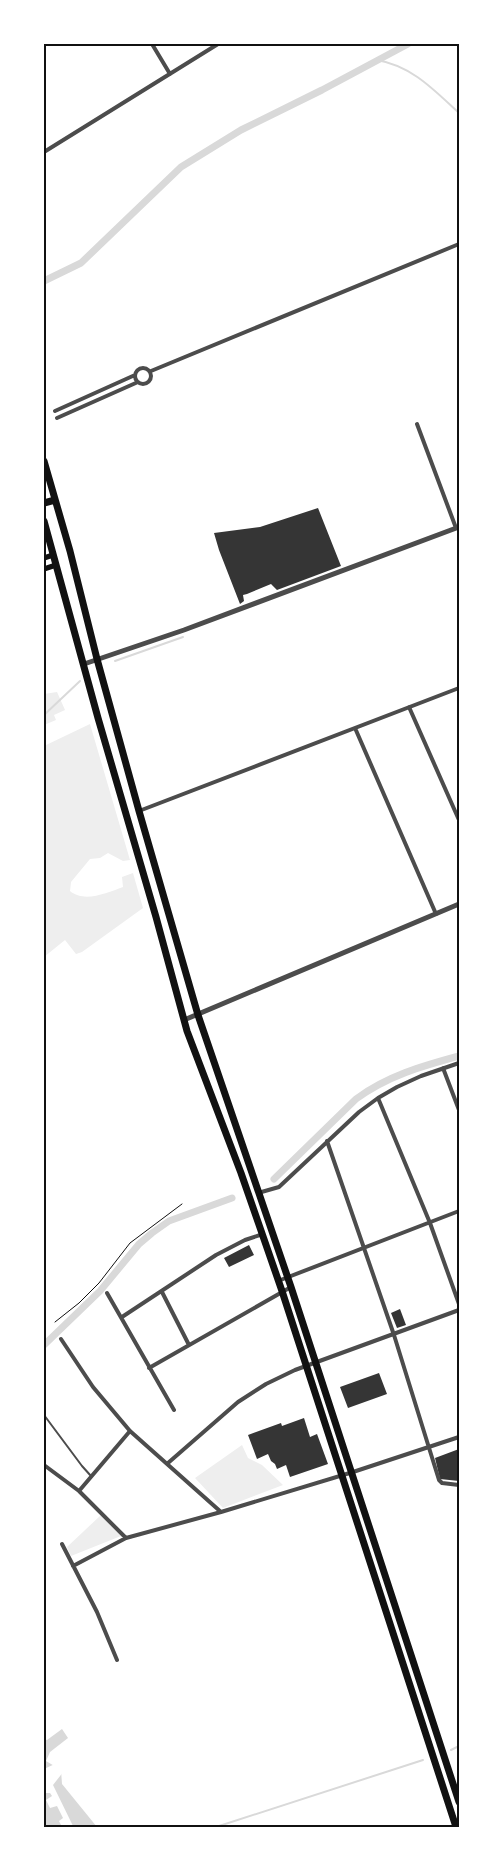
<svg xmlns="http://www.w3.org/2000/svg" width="503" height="1871" font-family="'Nunito Sans',sans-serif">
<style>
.green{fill:#eee}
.water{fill:#d9d9d9}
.pier{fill:#fff}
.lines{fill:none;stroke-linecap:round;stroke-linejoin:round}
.stream{stroke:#d9d9d9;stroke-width:2}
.canal{stroke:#d9d9d9;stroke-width:7}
.building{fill:#353535}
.path{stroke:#111;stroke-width:1}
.service{stroke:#4c4c4c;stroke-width:2}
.minor{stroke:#4c4c4c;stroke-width:4}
.tertiary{stroke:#4c4c4c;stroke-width:5}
.secondary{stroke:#111;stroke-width:5.5}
.trunk{stroke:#111;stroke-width:7}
.neatline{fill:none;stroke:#111;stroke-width:2}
</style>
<rect width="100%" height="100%" fill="#fff"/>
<path class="green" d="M 57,692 L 65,710 L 54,715 L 56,720 L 44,725 L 44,694 Z
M 90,724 L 130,860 L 123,861 L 108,853 L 100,858 L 90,859 L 71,882 L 70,891 C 84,903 107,893 123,887 L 122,877 L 133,873 L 143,908 L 82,952 L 76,954 L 65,940 L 44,957 L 44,746 Z
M 242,1445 L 248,1458 L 262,1465 L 283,1485 L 223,1508 L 195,1478 Z
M 101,1515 L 121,1536 L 71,1556 L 67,1547 Z"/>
<path class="water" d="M 62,1729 L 68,1738 L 50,1752 L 46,1761 L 61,1770 L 62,1784 L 97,1827 L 44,1827 L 44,1739 L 47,1740 Z"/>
<path class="pier" d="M 57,1763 L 63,1768 L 64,1771 L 53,1785 L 73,1826 L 69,1827 L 62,1827 L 59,1821 L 63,1818 L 57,1806 L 50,1808 L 46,1800 L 52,1796 L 50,1793 L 46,1793 L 44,1786 L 44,1769 Z"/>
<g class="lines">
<path class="stream" d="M 377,60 C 412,66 434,90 459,113
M 115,661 L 183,637
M 44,715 L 80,681
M 451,1750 L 459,1746
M 216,1827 L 423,1760"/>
<path class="canal" d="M 44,281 L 81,263 L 181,167 L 241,130 L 322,90 L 408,44
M 274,1179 L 356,1099 C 387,1076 422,1066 459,1056
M 44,1345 L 100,1291 L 139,1244 L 152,1233 L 169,1221 L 232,1198"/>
</g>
<path class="building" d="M 318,508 L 341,566 L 277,590 L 271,584 L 247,594 L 243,595 L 244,601 L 240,604 L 219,550 L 214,533 L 260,527 Z
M 249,1245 L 254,1255 L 229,1267 L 224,1258 Z
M 400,1309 L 406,1325 L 397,1328 L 391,1313 Z
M 379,1373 L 387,1394 L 348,1408 L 340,1387 Z
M 304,1418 L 310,1437 L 317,1434 L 328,1464 L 290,1477 L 286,1465 L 277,1469 L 275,1464 L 271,1461 L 268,1454 L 257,1459 L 248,1435 L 281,1423 L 282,1426 Z
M 459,1449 L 459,1481 L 440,1479 L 435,1458 Z"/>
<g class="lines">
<path class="path" d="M 55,1322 L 79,1303 L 99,1283 L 130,1243 L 182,1204"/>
<path class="service" d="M 44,1415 L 82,1466 L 91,1476"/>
<path class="minor" d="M 152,44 L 170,74
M 44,152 L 218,44
M135 376a8 8 0 1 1 16 0a8 8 0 1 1-16 0Z
M 151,371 L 459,244
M 55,411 L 135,375
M 57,418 L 138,382
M 417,424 L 456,528
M 409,707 L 459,820
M 355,728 L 436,914
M 139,811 L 459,688
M 443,1068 L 459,1110
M 378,1098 L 430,1223 L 459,1304
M 327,1141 L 394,1335 L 439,1480 L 442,1483 L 459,1485
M 258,1193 L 279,1187 L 359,1112 L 378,1098 L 397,1087 L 421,1076 L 459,1063
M 278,1281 L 459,1211
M 162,1292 L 189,1345
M 107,1293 L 174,1410
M 122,1317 L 216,1255 L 245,1240 L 263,1234
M 61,1339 L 93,1387 L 130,1431 L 221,1512
M 149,1368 L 291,1287
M 168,1463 L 238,1402 L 266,1384 L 295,1370 L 459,1310
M 44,1465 L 79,1491 L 126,1538
M 79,1491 L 130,1431
M 62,1544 L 97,1612 L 117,1660
M 73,1566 L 126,1538 L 221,1512 L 353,1472 L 459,1437"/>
<path class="tertiary" d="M 84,664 L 184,630 L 459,527
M 184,1020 L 459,904"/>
<path class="secondary" d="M 44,558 L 53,555
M 44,569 L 56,565"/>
<path class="trunk" d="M 44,461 L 70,551 L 97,659 L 139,811 L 198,1015 L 291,1287 L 459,1802
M 44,503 L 55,500
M 44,521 L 98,718 L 156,917 L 187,1031 L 241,1173 L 282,1291 L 456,1827"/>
</g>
<rect width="503" height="1871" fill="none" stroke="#ffffff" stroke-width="90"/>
<rect x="45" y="45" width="413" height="1781" class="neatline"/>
</svg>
